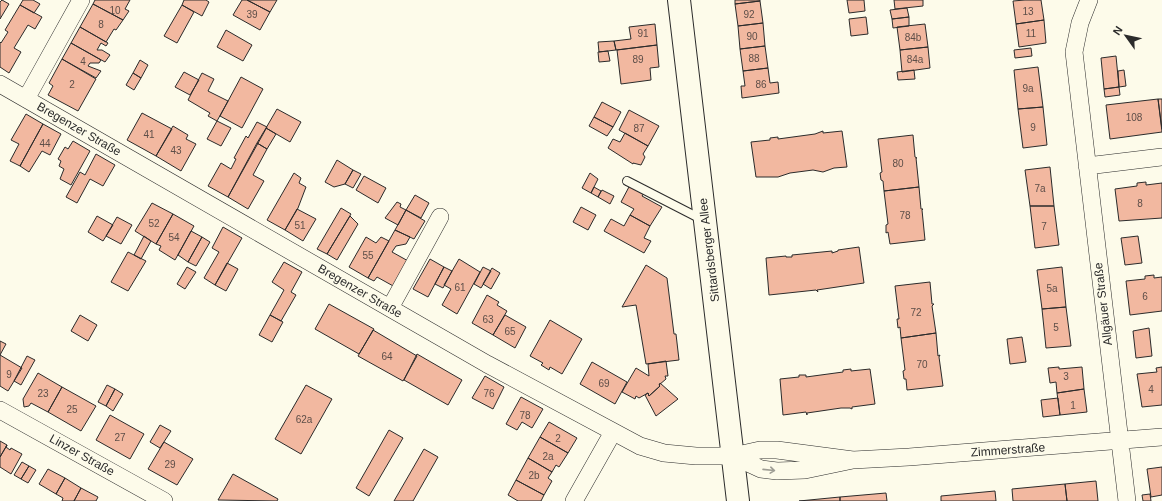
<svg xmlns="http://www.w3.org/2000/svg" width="1162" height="501" font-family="Arial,sans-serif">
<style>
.building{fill:#f2b8a0;stroke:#2b2b2b}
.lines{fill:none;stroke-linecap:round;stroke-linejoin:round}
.lane-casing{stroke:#2b2b2b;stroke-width:10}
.street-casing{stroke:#2b2b2b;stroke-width:18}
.secondary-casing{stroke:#2b2b2b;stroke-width:24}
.lane{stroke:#fdfbea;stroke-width:8}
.street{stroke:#fdfbea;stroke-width:17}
.secondary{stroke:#fdfbea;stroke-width:22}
.oneway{stroke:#9e9d94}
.labels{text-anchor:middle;stroke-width:3;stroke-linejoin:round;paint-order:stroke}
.number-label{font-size:10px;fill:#5d4e48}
.street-label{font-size:12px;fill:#2b2b2b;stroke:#fdfbea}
</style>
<rect width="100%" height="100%" fill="#fdfbea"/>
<path class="building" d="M 2,0 L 9,4 L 0,19 L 0,2 Z
M 23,0 L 33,0 L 40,4 L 34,13 L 20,5 Z
M 95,0 L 130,0 L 125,9 L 129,11 L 123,20 L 93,4 Z
M 184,0 L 206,0 L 209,2 L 202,16 L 182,5 Z
M 242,0 L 247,0 L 270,12 L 260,30 L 233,15 Z
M 247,0 L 277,0 L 270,12 Z
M 735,0 L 760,0 L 760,1 L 735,4 Z
M 847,0 L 864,0 L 865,11 L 849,13 Z
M 894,0 L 923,0 L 923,6 L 895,9 Z
M 1025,0 L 1041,0 L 1044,20 L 1016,24 L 1013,1 Z
M 760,1 L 763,23 L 738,26 L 735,4 Z
M 93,4 L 123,20 L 116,30 L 114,29 L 106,42 L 80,27 Z
M 20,5 L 42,17 L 35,29 L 28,25 L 14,48 L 21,52 L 9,73 L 0,67 L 0,42 L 1,43 L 8,32 L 5,30 Z
M 182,5 L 194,12 L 177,43 L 164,36 Z
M 907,8 L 909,17 L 892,19 L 890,10 Z
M 866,17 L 868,34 L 851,36 L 849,19 Z
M 909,17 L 909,26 L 893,28 L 892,19 Z
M 1044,20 L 1046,43 L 1019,47 L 1016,24 Z
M 763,23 L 765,46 L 740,49 L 738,26 Z
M 655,24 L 657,45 L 616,50 L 614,41 L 631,39 L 629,27 Z
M 925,24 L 928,47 L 900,50 L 897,27 Z
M 80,27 L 108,43 L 106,46 L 101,43 L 97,50 L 102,50 L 110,55 L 105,62 L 71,43 Z
M 226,30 L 252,45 L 243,61 L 217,47 Z
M 614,41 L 616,50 L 599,52 L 598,42 Z
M 71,43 L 101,60 L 99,63 L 90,63 L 88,66 L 101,71 L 96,78 L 62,59 Z
M 657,45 L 659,67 L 650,68 L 651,80 L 621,84 L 617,50 Z
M 765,46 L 768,68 L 743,71 L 740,49 Z
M 928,47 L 930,68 L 902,72 L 900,50 Z
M 1031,48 L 1032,56 L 1015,58 L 1014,50 Z
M 608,51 L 610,61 L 599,62 L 598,52 Z
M 1116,56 L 1119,87 L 1104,89 L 1101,58 Z
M 62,59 L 96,79 L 78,111 L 48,95 L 53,86 L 49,83 Z
M 140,60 L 148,65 L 141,78 L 133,73 Z
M 1038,67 L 1043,107 L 1018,109 L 1014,70 Z
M 768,68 L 770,83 L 778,82 L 779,93 L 742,98 L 741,86 L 745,86 L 743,71 Z
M 914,70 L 915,79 L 898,80 L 897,72 Z
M 1124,70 L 1126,86 L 1119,87 L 1118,71 Z
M 184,72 L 199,80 L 190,95 L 175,87 Z
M 133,73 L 141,78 L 134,90 L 126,85 Z
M 202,73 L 214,79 L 208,91 L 228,101 L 217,121 L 208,116 L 210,113 L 188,100 Z
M 241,77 L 263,89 L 242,128 L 220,116 Z
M 1119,87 L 1120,95 L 1105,97 L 1104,89 Z
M 1158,99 L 1162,132 L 1110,139 L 1106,105 Z
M 1158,99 L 1162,99 L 1162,129 Z
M 602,102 L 621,112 L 613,127 L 594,117 Z
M 1043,107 L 1047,145 L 1023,148 L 1018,109 Z
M 277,109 L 301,122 L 290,142 L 266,128 Z
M 629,110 L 659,126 L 648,146 L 619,130 Z
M 142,113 L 172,129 L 156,156 L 127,140 Z
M 26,114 L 43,124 L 20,166 L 10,161 L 19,144 L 11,140 Z
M 594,117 L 613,127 L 607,136 L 589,126 Z
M 217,121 L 231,128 L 221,146 L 207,139 Z
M 257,122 L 267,127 L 228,197 L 208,186 L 221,163 L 231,169 L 236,159 L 234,158 L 246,136 L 248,138 Z
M 43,124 L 61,134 L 50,155 L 42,151 L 29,172 L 20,166 Z
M 173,126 L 188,135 L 186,139 L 196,144 L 181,171 L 156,156 Z
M 266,128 L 276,134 L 267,149 L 257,143 Z
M 823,131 L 823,133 L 842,131 L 847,167 L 834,168 L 823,172 L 813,170 L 790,173 L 778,177 L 756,177 L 751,142 L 770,140 L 770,138 L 778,137 L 778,139 L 815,134 Z
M 625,133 L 648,146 L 643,154 L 645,157 L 641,165 L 633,163 L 633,164 L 608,148 L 613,139 L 620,142 Z
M 913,135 L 915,157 L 917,158 L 916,158 L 919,187 L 884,191 L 883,181 L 881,180 L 880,173 L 882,172 L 878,139 Z
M 73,141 L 90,151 L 71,185 L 60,179 L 64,169 L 59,166 L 61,161 L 58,159 L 65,147 L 68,149 Z
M 257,143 L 267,149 L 253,175 L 264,181 L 248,209 L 228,197 Z
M 96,154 L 115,165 L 103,186 L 90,179 L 77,203 L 66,197 L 80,172 L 85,175 Z
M 337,160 L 353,170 L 345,184 L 334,187 L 325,182 Z
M 1050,167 L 1054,206 L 1030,206 L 1025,170 Z
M 353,170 L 361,174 L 353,188 L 345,184 Z
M 294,173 L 301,178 L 299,183 L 306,187 L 298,208 L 285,230 L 267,220 Z
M 590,173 L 598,179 L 591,193 L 582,188 Z
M 364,176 L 386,188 L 378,203 L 356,190 Z
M 1146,182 L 1146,185 L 1162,183 L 1162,218 L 1119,221 L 1115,189 L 1137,186 L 1137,183 Z
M 630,185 L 644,193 L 642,196 L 662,207 L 650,226 L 630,215 L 634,209 L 621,202 Z
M 594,187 L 601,191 L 598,197 L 591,193 Z
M 919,187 L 921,209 L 923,209 L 922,210 L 925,240 L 890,244 L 888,232 L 886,233 L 886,225 L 888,224 L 884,191 Z
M 602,190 L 614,196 L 610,204 L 598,197 Z
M 415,195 L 429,203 L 421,218 L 406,210 Z
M 397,202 L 401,204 L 400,207 L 406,210 L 398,225 L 385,218 Z
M 152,203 L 173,214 L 156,244 L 135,231 Z
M 1030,206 L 1054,206 L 1059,245 L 1035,248 Z
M 581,207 L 596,215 L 588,230 L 573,222 Z
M 341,208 L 351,214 L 327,254 L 317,249 Z
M 297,209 L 316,219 L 303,241 L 285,230 Z
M 406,210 L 425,221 L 414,239 L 395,230 Z
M 173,214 L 194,226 L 175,260 L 159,250 L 161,246 L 156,244 Z
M 630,215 L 650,226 L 644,238 L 651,241 L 644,253 L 604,231 L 611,219 L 624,226 Z
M 97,216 L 113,225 L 103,241 L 88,232 Z
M 350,216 L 358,224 L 337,260 L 327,254 Z
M 117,217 L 132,225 L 121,244 L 106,236 Z
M 223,227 L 242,238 L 215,285 L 204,278 L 219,252 L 212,248 Z
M 395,230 L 410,237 L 406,244 L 396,246 L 392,252 L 410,262 L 395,287 L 377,277 L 374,281 L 368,278 Z
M 191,231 L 202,237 L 188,262 L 178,255 Z
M 144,236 L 151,241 L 141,259 L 134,255 Z
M 1138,236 L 1142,263 L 1125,265 L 1121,238 Z
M 202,237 L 210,242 L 196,266 L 188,262 Z
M 366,237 L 376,243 L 381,237 L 389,241 L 368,278 L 349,267 Z
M 859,247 L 864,283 L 817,290 L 818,292 L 816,290 L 769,295 L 766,258 L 786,256 L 786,257 L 792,257 L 792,255 L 832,251 L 832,253 L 838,251 L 838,250 Z
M 128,252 L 146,261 L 128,291 L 111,282 Z
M 430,259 L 444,267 L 428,297 L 413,289 Z
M 459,259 L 480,272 L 457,314 L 442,305 L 451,289 L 444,285 Z
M 284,262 L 302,272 L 291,292 L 296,295 L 281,321 L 270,315 L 284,290 L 272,282 Z
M 227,263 L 238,269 L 226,291 L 215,285 Z
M 646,265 L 667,278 L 674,334 L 676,334 L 679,360 L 646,364 L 636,305 L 622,307 Z
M 187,267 L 196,272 L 185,289 L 177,284 Z
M 444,267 L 452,271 L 443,288 L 435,284 Z
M 483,267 L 491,271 L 481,288 L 474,284 Z
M 1062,267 L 1066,307 L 1042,309 L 1037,270 Z
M 492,268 L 500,273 L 491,289 L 483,284 Z
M 1154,275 L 1154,278 L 1162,277 L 1162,311 L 1130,315 L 1126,281 L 1145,279 L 1145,276 Z
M 930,282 L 932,304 L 934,304 L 932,306 L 936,333 L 901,338 L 900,327 L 898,328 L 897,319 L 899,319 L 895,286 Z
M 487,295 L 499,302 L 497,305 L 507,311 L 493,335 L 472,323 Z
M 329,304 L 374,329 L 359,354 L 315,329 Z
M 1066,307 L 1071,346 L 1046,348 L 1042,309 Z
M 80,315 L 97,325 L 88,341 L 71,331 Z
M 270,315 L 283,322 L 272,342 L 259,335 Z
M 505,315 L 526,327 L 515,348 L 493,335 Z
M 550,320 L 582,339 L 562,374 L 550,367 L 549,370 L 541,365 L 543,363 L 530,356 Z
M 1149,328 L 1152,356 L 1136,358 L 1133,331 Z
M 373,330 L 417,356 L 403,381 L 358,356 Z
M 936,333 L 938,356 L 940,355 L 939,357 L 943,386 L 907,390 L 906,379 L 904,379 L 903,371 L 905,370 L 901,338 Z
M 1022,337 L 1026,362 L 1010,364 L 1007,339 Z
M 0,341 L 6,344 L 0,355 Z
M 417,354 L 462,380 L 448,405 L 404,380 Z
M 0,355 L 22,368 L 8,391 L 0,386 Z
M 27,356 L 35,360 L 21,385 L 14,381 Z
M 666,361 L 668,376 L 665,376 L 666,379 L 659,385 L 660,386 L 649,396 L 648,393 L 639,398 L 636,396 L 635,399 L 622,392 L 636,368 L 649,376 L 648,364 Z
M 592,362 L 627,382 L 615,404 L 580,384 Z
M 1059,367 L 1059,369 L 1082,367 L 1084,389 L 1057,393 L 1056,382 L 1050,383 L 1048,368 Z
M 1162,367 L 1162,405 L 1142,407 L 1137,374 L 1157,372 L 1156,368 Z
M 851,369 L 851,371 L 870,369 L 875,404 L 852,407 L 852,409 L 850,408 L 841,408 L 807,413 L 807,415 L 806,412 L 783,415 L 780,379 L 799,377 L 799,375 L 806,375 L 806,377 L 843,372 L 843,370 Z
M 38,373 L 62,387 L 48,412 L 31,403 L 29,406 L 24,407 L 23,399 Z
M 485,376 L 504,387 L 493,409 L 472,398 Z
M 660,383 L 678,399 L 656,416 L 645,395 L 648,393 L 649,396 L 660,386 L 659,385 Z
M 107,385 L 115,389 L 106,406 L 98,402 Z
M 306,385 L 332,399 L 301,454 L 275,439 Z
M 62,387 L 96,406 L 81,431 L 48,412 Z
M 115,389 L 123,394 L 113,411 L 106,406 Z
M 1084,389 L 1087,412 L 1060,415 L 1057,393 Z
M 521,397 L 543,409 L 532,428 L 522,422 L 517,430 L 506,424 Z
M 1058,398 L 1060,415 L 1043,417 L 1041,400 Z
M 110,415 L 144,434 L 130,459 L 96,440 Z
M 549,422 L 577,438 L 568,453 L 540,437 Z
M 160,425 L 171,431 L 160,448 L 150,442 Z
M 389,430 L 403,438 L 369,496 L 356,488 Z
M 540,437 L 568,453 L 559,467 L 556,465 L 552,472 L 528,458 Z
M 0,441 L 7,445 L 0,457 Z
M 164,442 L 193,459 L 177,485 L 148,469 Z
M 7,445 L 6,447 L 10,450 L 11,448 L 22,454 L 11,474 L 0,467 L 0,457 Z
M 424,449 L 438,457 L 413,501 L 394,501 Z
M 528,458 L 552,472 L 548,478 L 552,481 L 544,495 L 516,480 Z
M 22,462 L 29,466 L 21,479 L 14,475 Z
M 29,466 L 36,470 L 28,483 L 21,479 Z
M 1162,467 L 1162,495 L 1151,497 L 1147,469 Z
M 48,469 L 65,478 L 56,494 L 39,484 Z
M 233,474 L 278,499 L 277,501 L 218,500 Z
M 65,478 L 81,488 L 74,501 L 62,501 L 63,498 L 56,494 Z
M 516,480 L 544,495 L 541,501 L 518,501 L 508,495 Z
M 1096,481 L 1098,501 L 1067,501 L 1065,484 Z
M 1065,484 L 1067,501 L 1013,501 L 1012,489 Z
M 81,488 L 98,497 L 96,501 L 74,501 Z
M 995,491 L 996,501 L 941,501 L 941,496 Z
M 886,493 L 887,501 L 840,501 L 840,497 Z
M 1150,494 L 1151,501 L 1143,501 L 1142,495 Z
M 840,497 L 840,501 L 799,501 Z"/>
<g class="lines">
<defs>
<path id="lane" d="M 627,181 L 703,220"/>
<path id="street" d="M 1089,0 L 1080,23 L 1074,52 L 1127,501
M 0,84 L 487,364 L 640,446 L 664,453 L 696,456 L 733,456 L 760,450 L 777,450 L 853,460
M 26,99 L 81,0
M 1087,166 L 1162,157
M 390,308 L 440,217
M 0,410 L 164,501
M 733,456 L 761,469 L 777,471 L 805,470 L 853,460 L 909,457 L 1162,437
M 574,501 L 613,432"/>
<path id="secondary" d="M 679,0 L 738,501"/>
</defs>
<use href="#lane" class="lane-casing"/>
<use href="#street" class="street-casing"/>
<use href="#secondary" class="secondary-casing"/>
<use href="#lane" class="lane"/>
<use href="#street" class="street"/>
<use href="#secondary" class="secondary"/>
</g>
<defs><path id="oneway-shaft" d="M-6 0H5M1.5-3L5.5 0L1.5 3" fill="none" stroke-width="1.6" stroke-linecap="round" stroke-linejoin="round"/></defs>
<use class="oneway" href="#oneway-shaft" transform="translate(769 470) rotate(6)"/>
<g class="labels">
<g class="number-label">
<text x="115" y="14">10</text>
<text x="1028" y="15">13</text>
<text x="252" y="18">39</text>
<text x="749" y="18">92</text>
<text x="101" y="28">8</text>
<text x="643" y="37">91</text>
<text x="1031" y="37">11</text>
<text x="752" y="40">90</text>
<text x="913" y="41">84b</text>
<text x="754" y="62">88</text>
<text x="638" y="63">89</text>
<text x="915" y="63">84a</text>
<text x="83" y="65">4</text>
<text x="72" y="88">2</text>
<text x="761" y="88">86</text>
<text x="1028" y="92">9a</text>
<text x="1134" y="121">108</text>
<text x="1033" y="131">9</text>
<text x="639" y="132">87</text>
<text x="149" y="138">41</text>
<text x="45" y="147">44</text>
<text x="176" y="154">43</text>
<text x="898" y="167">80</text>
<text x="1040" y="192">7a</text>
<text x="1140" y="207">8</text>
<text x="905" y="219">78</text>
<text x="154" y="227">52</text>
<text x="300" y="229">51</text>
<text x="1044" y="230">7</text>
<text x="174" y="241">54</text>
<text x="368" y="259">55</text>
<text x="460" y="291">61</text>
<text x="1052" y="292">5a</text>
<text x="1145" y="300">6</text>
<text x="916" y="316">72</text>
<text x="488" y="323">63</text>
<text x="1056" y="331">5</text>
<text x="510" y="335">65</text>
<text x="387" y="360">64</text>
<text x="922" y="368">70</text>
<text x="9" y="378">9</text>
<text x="1066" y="380">3</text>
<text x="604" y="387">69</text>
<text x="1151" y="393">4</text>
<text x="43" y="397">23</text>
<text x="489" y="397">76</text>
<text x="1073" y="409">1</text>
<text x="72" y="413">25</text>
<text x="525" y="419">78</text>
<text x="304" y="423">62a</text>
<text x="120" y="441">27</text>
<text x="558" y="442">2</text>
<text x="548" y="460">2a</text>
<text x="170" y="468">29</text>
<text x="534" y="479">2b</text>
</g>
<g class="street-label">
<text transform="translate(79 129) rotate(30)" y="4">Bregenzer Straße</text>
<text transform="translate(709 250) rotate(-97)" y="4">Sittardsberger Allee</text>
<text transform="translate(360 291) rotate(30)" y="4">Bregenzer Straße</text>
<text transform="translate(1103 304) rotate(-97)" y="4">Allgäuer Straße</text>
<text transform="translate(1008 450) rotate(-4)" y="4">Zimmerstraße</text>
<text transform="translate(82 455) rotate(29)" y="4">Linzer Straße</text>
</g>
</g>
<g transform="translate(1126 36) rotate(303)" stroke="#fdfbea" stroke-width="3" paint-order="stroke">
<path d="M0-3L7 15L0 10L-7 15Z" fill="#2b2b2b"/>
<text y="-6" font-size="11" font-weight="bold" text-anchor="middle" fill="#2b2b2b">N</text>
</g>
</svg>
